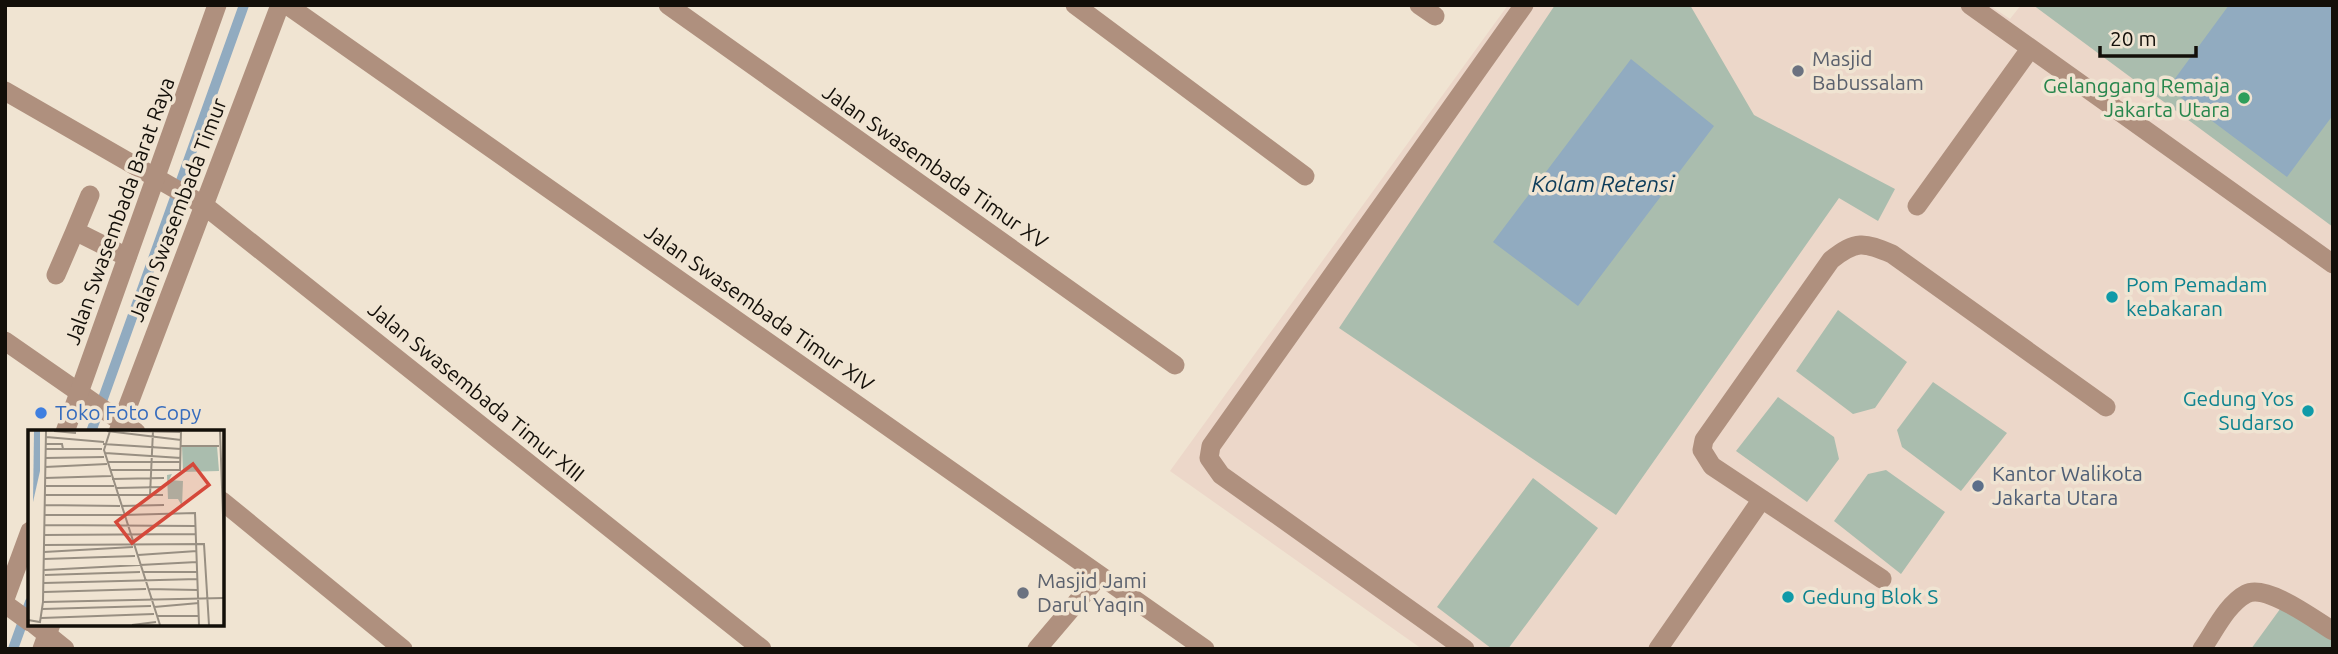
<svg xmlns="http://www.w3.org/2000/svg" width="2338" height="654" font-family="Ubuntu,sans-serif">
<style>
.commercial{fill:#ecd7c9}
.green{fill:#aabdae}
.water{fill:#91abc0}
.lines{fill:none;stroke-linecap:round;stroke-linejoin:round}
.stream{stroke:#91abc0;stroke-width:10}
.service{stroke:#af907e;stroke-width:19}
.minor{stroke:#af907e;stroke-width:19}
.tertiary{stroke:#af907e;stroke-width:19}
.worship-dot{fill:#6b7280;stroke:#f0e4d2;stroke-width:2.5}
.leisure-dot{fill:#2e9e5b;stroke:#f0e4d2;stroke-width:2.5}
.culture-dot{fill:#0f9aa8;stroke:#f0e4d2;stroke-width:2.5}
.shop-dot{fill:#3f7fe0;stroke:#f0e4d2;stroke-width:2.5}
.service-dot{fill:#5c6f8a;stroke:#f0e4d2;stroke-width:2.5}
.labels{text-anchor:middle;stroke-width:7;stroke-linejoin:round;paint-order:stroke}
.worship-label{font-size:21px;fill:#5b616d;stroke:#f0e4d2;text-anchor:start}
.leisure-label{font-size:21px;fill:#27864d;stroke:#f0e4d2;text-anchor:end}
.street-label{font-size:21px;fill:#130f09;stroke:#f0e4d2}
.culture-label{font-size:21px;fill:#0d838f;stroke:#f0e4d2;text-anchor:start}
.shop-label{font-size:21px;fill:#366cbe;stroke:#f0e4d2;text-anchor:start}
.service-label{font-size:21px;fill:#4e5e75;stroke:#f0e4d2;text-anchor:start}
.water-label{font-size:23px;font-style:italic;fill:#0d3c5a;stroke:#f0e4d2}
.inset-road{fill:none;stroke:#988f82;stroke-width:2}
.view{fill:#d5483a;fill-opacity:0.15;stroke:#d5483a;stroke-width:3.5}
.inset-edge{fill:none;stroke:#130f09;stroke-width:3.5}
</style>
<rect width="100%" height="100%" fill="#f0e4d2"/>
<path class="commercial" d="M 1508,5 L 1989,5 L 2010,19 L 2021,5 L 2333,5 L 2333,649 L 1422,649 L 1170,471 Z"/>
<path class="green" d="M 1555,5 L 1690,5 L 1754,115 L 1895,189 L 1878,221 L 1839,198 L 1616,515 L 1339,328 Z
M 2033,5 L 2333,5 L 2333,227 Z
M 1838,310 L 1907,362 L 1875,408 L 1853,414 L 1796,371 Z
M 1933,382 L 2007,433 L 1961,491 L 1902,447 L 1897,430 Z
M 1778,397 L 1834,437 L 1839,459 L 1807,502 L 1736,451 Z
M 1886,470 L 1945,512 L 1901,574 L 1834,521 L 1868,474 Z
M 1533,478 L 1598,528 L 1508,649 L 1492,649 L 1437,607 Z
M 2283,605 L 2333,641 L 2333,649 L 2251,649 Z"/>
<path class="water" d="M 2229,5 L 2333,5 L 2333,115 L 2287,177 L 2168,88 Z
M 1631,59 L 1714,126 L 1578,306 L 1493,242 Z"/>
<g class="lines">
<path class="stream" d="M 91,432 L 244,5
M 13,649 L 30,602"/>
<path class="service" d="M 1970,5 L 2333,264
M 90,195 L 75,231 L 127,257
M 1917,206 L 2030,49
M 56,275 L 75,231
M 1882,579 L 1712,466 L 1702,450 L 1704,440 L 1831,260 C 1856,240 1864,242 1892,254 L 2106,407
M 1465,649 L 1221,475 L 1209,458 L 1211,446 L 1524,5
M 1658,649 L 1762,499
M 2202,649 C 2214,632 2227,604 2246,594 C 2266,583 2315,620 2333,631"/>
<path class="minor" d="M 287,5 L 1205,649
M 668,5 L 1175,365
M 1075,5 L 1305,176
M 1419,5 L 1435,16
M 5,91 L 205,206 L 762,649
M 5,341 L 136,432
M 118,432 L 280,5
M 222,501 L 403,649
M 42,649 L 51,624
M 1037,649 L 1099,576"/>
<path class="tertiary" d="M 65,432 L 217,5
M 5,599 L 30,531
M 5,604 L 30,622
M 34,624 L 65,649"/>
</g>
<g class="worship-dot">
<circle cx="1798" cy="71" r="7"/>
<circle cx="1023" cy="593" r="7"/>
</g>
<circle class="leisure-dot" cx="2244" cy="98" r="7"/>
<g class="culture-dot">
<circle cx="2112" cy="297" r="7"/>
<circle cx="2308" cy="411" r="7"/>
<circle cx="1788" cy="597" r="7"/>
</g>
<circle class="shop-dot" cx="41" cy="413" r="7"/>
<circle class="service-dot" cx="1978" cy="486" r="7"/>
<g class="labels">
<g class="worship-label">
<text x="1812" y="66">Masjid<tspan x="1812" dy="24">Babussalam</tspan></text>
<text x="1037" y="588">Masjid Jami<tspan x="1037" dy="24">Darul Yaqin</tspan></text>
</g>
<g class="leisure-label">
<text x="2230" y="93">Gelanggang Remaja<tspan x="2230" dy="24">Jakarta Utara</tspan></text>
</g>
<g class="street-label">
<text transform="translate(935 167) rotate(35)" y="7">Jalan Swasembada Timur XV</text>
<text transform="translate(178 210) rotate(-69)" y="7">Jalan Swasembada Timur</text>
<text transform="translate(120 211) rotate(-70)" y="7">Jalan Swasembada Barat Raya</text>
<text transform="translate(759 308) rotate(35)" y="7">Jalan Swasembada Timur XIV</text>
<text transform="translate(476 392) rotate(39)" y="7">Jalan Swasembada Timur XIII</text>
</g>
<g class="culture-label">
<text x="2126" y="292">Pom Pemadam<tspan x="2126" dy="24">kebakaran</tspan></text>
<text x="2294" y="406" text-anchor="end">Gedung Yos<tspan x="2294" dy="24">Sudarso</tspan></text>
<text x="1802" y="604">Gedung Blok S</text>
</g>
<g class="shop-label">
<text x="55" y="420">Toko Foto Copy</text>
</g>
<g class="service-label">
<text x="1992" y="481">Kantor Walikota<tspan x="1992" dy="24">Jakarta Utara</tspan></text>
</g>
<g class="water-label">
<text x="1603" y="192">Kolam Retensi</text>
</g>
</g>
<g transform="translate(28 430)">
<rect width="196" height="196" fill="#f0e4d2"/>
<path d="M 154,16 L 189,16 L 191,41 L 155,42 ZM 144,44 L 141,50 L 155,51 L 154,76 L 150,69 L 140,69 L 139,45 Z" fill="#aabdae"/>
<path d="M 6,1 L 12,1 L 12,41 L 5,72 Z" fill="#91abc0"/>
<path class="inset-road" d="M 26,1 L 48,3M 79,1 L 153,10M 82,1 L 76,20 L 132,195M 103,1 L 153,2M 192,1 L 196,113M 18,7 L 76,12M 18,14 L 34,14 L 35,19M 75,14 L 153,19M 153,16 L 191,16M 17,19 L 74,19M 77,23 L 153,28M 17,28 L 76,27M 80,32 L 153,32M 17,37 L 79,34M 83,40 L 152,40 L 153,1M 17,48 L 83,46M 84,49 L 136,48M 16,56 L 86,56M 89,58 L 136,57M 16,65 L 135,65M 122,65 L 125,1M 16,75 L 92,76M 93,76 L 136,75M 16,85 L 95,85M 95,85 L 167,83 L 171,195M 16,95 L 167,96M 16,105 L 168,104M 16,115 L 176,114 L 181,195M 16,122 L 105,117M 110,125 L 169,121M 16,129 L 107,126M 16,140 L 169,132M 115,142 L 170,142M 17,145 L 112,142M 16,153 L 170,149M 120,159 L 170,160M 16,162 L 118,159M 15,172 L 196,168M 126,177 L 171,173M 14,179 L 123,176M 129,186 L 171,186M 13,188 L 126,184M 0,190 L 12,192 L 15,172 L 18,1M 104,195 L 128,192"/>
<path class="view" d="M 165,34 L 181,55 L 104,113 L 88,92 Z"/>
<rect width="196" height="196" class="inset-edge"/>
</g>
<rect width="2338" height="654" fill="none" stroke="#130f09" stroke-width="14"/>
<path d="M2100 46v10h96v-10" fill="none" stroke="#130f09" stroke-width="3.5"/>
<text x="2110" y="46" font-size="21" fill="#130f09" stroke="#f0e4d2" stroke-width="5" paint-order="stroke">20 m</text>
</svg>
